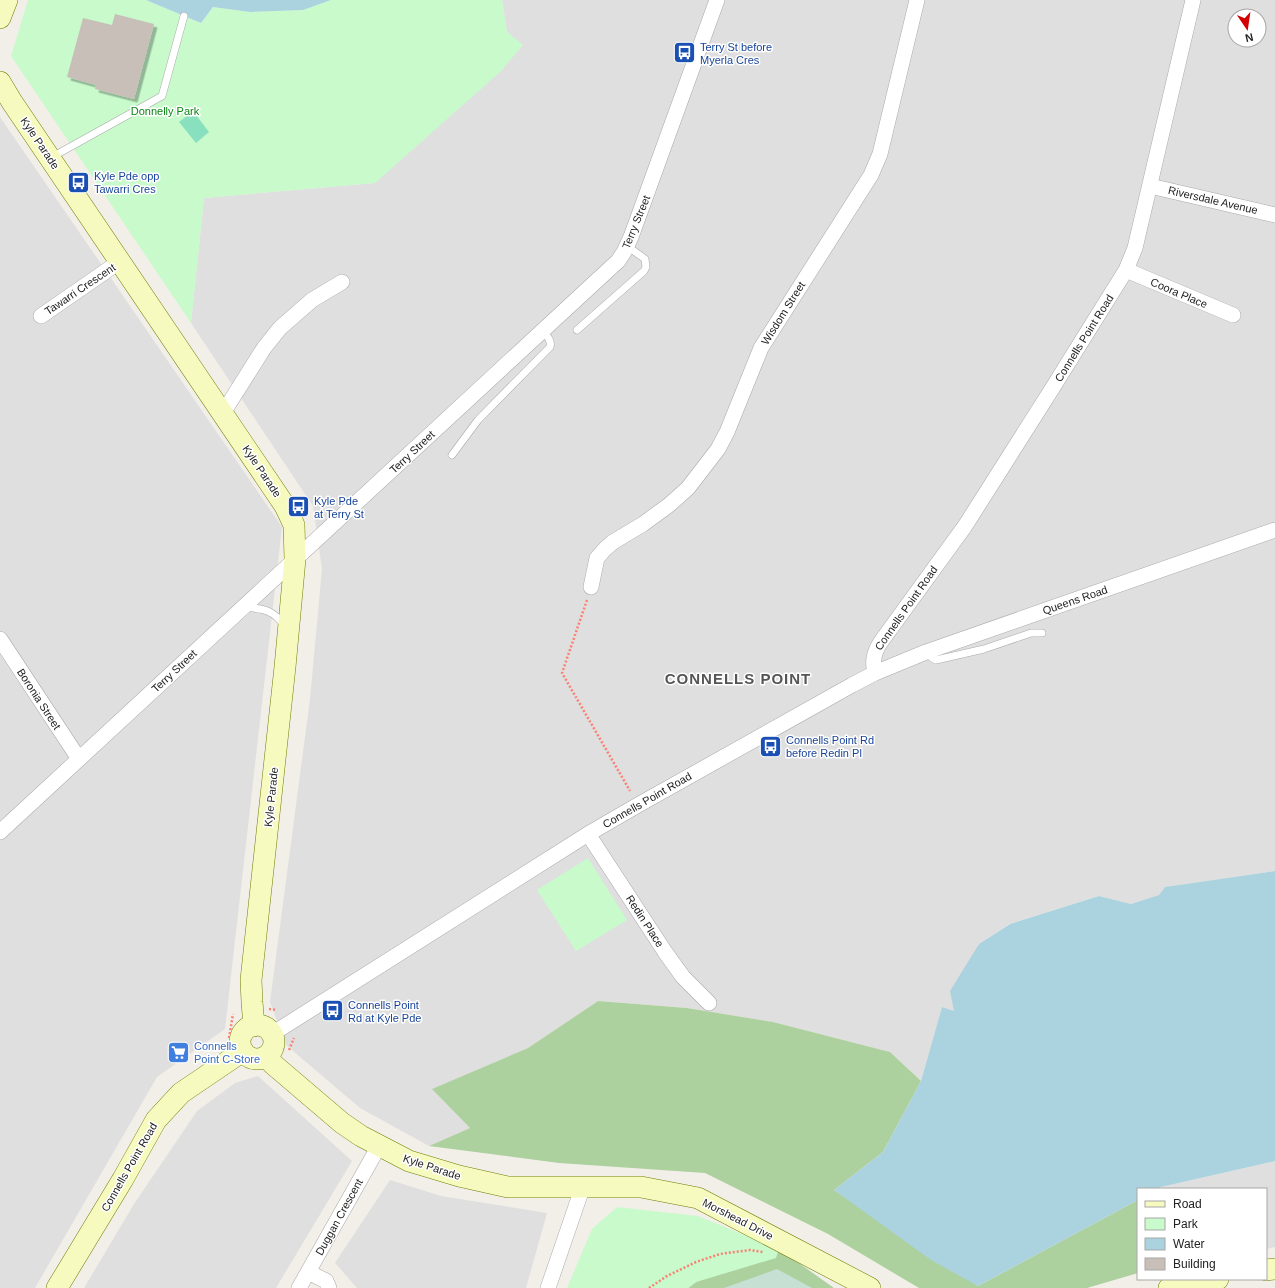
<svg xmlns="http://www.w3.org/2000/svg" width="1275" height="1288" font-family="Arial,sans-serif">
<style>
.residential{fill:#e0dfdf;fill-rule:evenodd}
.forest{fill:#add19e}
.wetland{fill:#c6e0d4}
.park{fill:#c8facc}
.pitch{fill:#88e0be}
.water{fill:#aad3df}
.building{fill:#c7bfb8;filter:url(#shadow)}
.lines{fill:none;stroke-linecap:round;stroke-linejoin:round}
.lane-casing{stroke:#a9a9a9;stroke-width:8}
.street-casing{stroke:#a9a9a9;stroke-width:16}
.secondary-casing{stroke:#707d05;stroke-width:22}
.path{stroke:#fa8072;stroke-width:2.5;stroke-dasharray:2 2;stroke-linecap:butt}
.lane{stroke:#fff;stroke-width:7}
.street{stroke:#fff;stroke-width:15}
.secondary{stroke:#f7fabf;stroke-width:21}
.labels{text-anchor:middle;stroke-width:3;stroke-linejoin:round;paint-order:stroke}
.transit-label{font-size:11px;fill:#164399;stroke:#fff;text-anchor:start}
.park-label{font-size:11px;fill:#0c8416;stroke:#fff}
.street-label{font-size:11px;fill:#222;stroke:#fff}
.shop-label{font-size:11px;fill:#366cbe;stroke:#fff;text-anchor:start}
.district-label{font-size:15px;font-weight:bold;letter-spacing:1px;fill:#555;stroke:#fff}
</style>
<defs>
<filter id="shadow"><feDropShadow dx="3.5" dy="3.5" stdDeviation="0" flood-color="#0004"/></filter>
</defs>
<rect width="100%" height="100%" fill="#f2efe9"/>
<path class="residential" d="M 502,0 L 1275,0 L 1275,871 L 1165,887 L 1159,895 L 1131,904 L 1099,896 L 1009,924 L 979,944 L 954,1011 L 942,1007 L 921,1081 L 890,1052 L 773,1022 L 687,1008 L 598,1001 L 528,1048 L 433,1089 L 470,1128 L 429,1146 L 360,1108 L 286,1045 L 270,1002 L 310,699 L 322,569 L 313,506 L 191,323 L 204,198 L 375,183 L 522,46 L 507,32 ZM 1235,16 L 1259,16 L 1259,40 L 1235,40 Z
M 0,117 L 282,527 L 225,1029 L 157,1077 L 35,1288 L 0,1288 Z
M 258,1076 L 352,1161 L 276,1288 L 84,1288 L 134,1204 L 197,1111 L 235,1083 Z
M 1275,1161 L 1275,1247 L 1266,1249 L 1266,1189 L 1162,1189 L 1161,1187 Z
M 390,1180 L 441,1196 L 547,1213 L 526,1288 L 357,1288 L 335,1263 Z"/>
<path class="forest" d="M 598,1001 L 687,1008 L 773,1022 L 890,1052 L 921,1081 L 883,1152 L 834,1190 L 978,1286 L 1138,1200 L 1138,1273 L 1087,1288 L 919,1288 L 828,1234 L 705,1173 L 559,1163 L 429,1146 L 470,1128 L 432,1089 L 528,1048 Z
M 779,1249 L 834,1288 L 688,1288 L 696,1282 Z"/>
<path class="wetland" d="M 777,1269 L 812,1288 L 724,1288 Z"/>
<path class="park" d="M 28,0 L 146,0 L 201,23 L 213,7 L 250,12 L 303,10 L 331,0 L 502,0 L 507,32 L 523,45 L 500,72 L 375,183 L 204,198 L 191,323 L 11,56 Z
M 588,858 L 627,920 L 576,951 L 537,890 Z
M 617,1207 L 698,1216 L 779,1249 L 776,1258 L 696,1282 L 688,1288 L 567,1288 L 592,1229 Z"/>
<path class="pitch" d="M 193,111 L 209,132 L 196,143 L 179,122 Z"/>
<path class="water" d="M 146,0 L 331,0 L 303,10 L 250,12 L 213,7 L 201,23 Z
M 1275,871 L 1275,1161 L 1161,1187 L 1157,1189 L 1138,1189 L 1138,1200 L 978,1286 L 931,1260 L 834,1190 L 883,1152 L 921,1081 L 942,1007 L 954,1011 L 950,991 L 979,944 L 1010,924 L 1099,896 L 1131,904 L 1159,895 L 1165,887 Z"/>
<path class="building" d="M 115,14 L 154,24 L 134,99 L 95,89 L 96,85 L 67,77 L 83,18 L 112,25 Z"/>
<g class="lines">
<defs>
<path id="lane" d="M 52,157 L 162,96 L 184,16
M 577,330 L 644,271 L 646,267 L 645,259 L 627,246
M 452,455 L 478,420 L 550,347 C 552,341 547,336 543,330
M 244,607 C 264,609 272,609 285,626
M 926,652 L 932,658 L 936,660 L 984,649 L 1031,633 L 1042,633"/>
<path id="street" d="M 1150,186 L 1275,215
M 1126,270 L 1233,315
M 41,316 L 119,262
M 223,413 L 264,348 L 280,328 L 312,300 L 342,282
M 591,587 L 597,558 L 605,549 L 613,542 L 643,524 L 669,505 L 688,488 L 718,449 L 727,432 L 761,348 L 871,175 L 880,154 L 917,0
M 0,639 L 79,759
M 875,673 C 872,661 874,653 880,643 L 965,526 L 1050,392 L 1126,270 L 1135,248 L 1193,0
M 0,832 L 618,261 L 624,252 L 631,237 L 717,0
M 588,834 L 665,952 L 683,977 L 709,1003
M 272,1034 L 588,834 L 638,805 L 852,685 L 875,673 L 926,652 L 1275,530
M 308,1272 L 326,1281 L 329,1288
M 299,1288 L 379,1146
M 548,1288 L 583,1186"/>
<path id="secondary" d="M 0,18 L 7,0
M 0,82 L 12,102 L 285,506 L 294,525 L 295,559 L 285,667 L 251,980 L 252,1002 L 254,1026
M240 1042a17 17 0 1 1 34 0a17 17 0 1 1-34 0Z
M 266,1057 L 274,1065 L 342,1123 L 361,1136 L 409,1161 L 459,1176 L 508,1187 L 641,1187 L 698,1198 L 870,1288
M 1266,1270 L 1275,1269
M 57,1288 L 123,1179 L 156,1120 L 181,1093 L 243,1051
M 1169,1288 L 1218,1279"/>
</defs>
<use href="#lane" class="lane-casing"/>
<use href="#street" class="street-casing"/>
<use href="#secondary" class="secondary-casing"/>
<path class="path" d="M 587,600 L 562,673 L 630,791
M 269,1009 L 276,1010
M 229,1038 L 233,1014
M 289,1050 L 294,1038
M 649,1288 L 667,1276 L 696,1262 L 720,1254 L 750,1250 L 763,1252"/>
<use href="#lane" class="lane"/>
<use href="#street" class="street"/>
<use href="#secondary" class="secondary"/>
</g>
<defs>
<symbol id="bus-square" viewBox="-11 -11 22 22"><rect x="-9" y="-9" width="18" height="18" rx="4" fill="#1a4fb4" stroke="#fff"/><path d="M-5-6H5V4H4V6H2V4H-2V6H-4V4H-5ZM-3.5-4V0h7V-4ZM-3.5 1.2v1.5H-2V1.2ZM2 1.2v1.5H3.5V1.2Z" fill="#fff"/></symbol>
<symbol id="supermarket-square" viewBox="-11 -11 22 22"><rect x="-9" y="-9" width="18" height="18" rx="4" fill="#3f7fe0" stroke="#fff"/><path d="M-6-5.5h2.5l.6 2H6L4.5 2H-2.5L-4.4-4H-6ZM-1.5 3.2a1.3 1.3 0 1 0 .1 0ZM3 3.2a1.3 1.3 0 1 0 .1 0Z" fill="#fff"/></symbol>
</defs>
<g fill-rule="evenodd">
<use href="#bus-square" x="672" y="40" width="25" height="25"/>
<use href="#bus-square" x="66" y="170" width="25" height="25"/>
<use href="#bus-square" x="286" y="494" width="25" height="25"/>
<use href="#bus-square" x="758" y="734" width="25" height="25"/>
<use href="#bus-square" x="320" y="998" width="25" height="25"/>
<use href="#supermarket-square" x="166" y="1040" width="25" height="25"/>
</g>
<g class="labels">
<g class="transit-label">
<text x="700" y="51">Terry St before<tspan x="700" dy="13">Myerla Cres</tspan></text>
<text x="94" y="180">Kyle Pde opp<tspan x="94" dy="13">Tawarri Cres</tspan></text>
<text x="314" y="505">Kyle Pde<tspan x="314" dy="13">at Terry St</tspan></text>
<text x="786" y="744">Connells Point Rd<tspan x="786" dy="13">before Redin Pl</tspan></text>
<text x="348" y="1009">Connells Point<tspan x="348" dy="13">Rd at Kyle Pde</tspan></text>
</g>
<g class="park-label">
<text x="165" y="115">Donnelly Park</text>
</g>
<g class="street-label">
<text transform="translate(40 143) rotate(56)" y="4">Kyle Parade</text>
<text transform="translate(1213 200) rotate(13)" y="4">Riversdale Avenue</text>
<text transform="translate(636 222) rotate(-68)" y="4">Terry Street</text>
<text transform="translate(80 289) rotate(-34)" y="4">Tawarri Crescent</text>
<text transform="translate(1179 293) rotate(23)" y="4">Coora Place</text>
<text transform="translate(783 313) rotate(-58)" y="4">Wisdom Street</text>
<text transform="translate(1084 338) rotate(-58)" y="4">Connells Point Road</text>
<text transform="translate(412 452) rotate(-43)" y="4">Terry Street</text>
<text transform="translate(262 471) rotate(56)" y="4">Kyle Parade</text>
<text transform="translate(1075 600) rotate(-19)" y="4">Queens Road</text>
<text transform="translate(906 608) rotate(-55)" y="4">Connells Point Road</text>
<text transform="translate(174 671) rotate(-43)" y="4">Terry Street</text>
<text transform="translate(39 699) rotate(57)" y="4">Boronia Street</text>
<text transform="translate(271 797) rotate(-84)" y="4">Kyle Parade</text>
<text transform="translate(647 800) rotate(-30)" y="4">Connells Point Road</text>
<text transform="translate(645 921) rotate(57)" y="4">Redin Place</text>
<text transform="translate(129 1167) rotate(-60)" y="4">Connells Point Road</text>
<text transform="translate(432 1167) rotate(18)" y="4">Kyle Parade</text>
<text transform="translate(339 1217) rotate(-61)" y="4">Duggan Crescent</text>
<text transform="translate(738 1219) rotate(27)" y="4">Morshead Drive</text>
</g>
<g class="shop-label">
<text x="194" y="1050">Connells<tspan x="194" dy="13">Point C-Store</tspan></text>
</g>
<g class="district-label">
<text x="738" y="684">CONNELLS POINT</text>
</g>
</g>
<rect x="1137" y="1188" width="130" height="92" fill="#ffffff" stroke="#a7a7a7"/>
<rect x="1145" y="1201" width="20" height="6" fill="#f7fabf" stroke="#a7a7a7"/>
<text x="1173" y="1208" font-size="12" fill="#222222">Road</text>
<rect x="1145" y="1218" width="20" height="12" fill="#c8facc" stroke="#a7a7a7"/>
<text x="1173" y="1228" font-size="12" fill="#222222">Park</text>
<rect x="1145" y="1238" width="20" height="12" fill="#aad3df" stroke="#a7a7a7"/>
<text x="1173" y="1248" font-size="12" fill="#222222">Water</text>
<rect x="1145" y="1258" width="20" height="12" fill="#c7bfb8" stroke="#a7a7a7"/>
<text x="1173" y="1268" font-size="12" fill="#222222">Building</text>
<g transform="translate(1247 28) rotate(167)"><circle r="19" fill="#ffffff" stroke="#a7a7a7"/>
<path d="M0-3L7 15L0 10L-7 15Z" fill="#d40000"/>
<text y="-6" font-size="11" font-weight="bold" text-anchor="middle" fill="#222222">N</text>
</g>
</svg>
